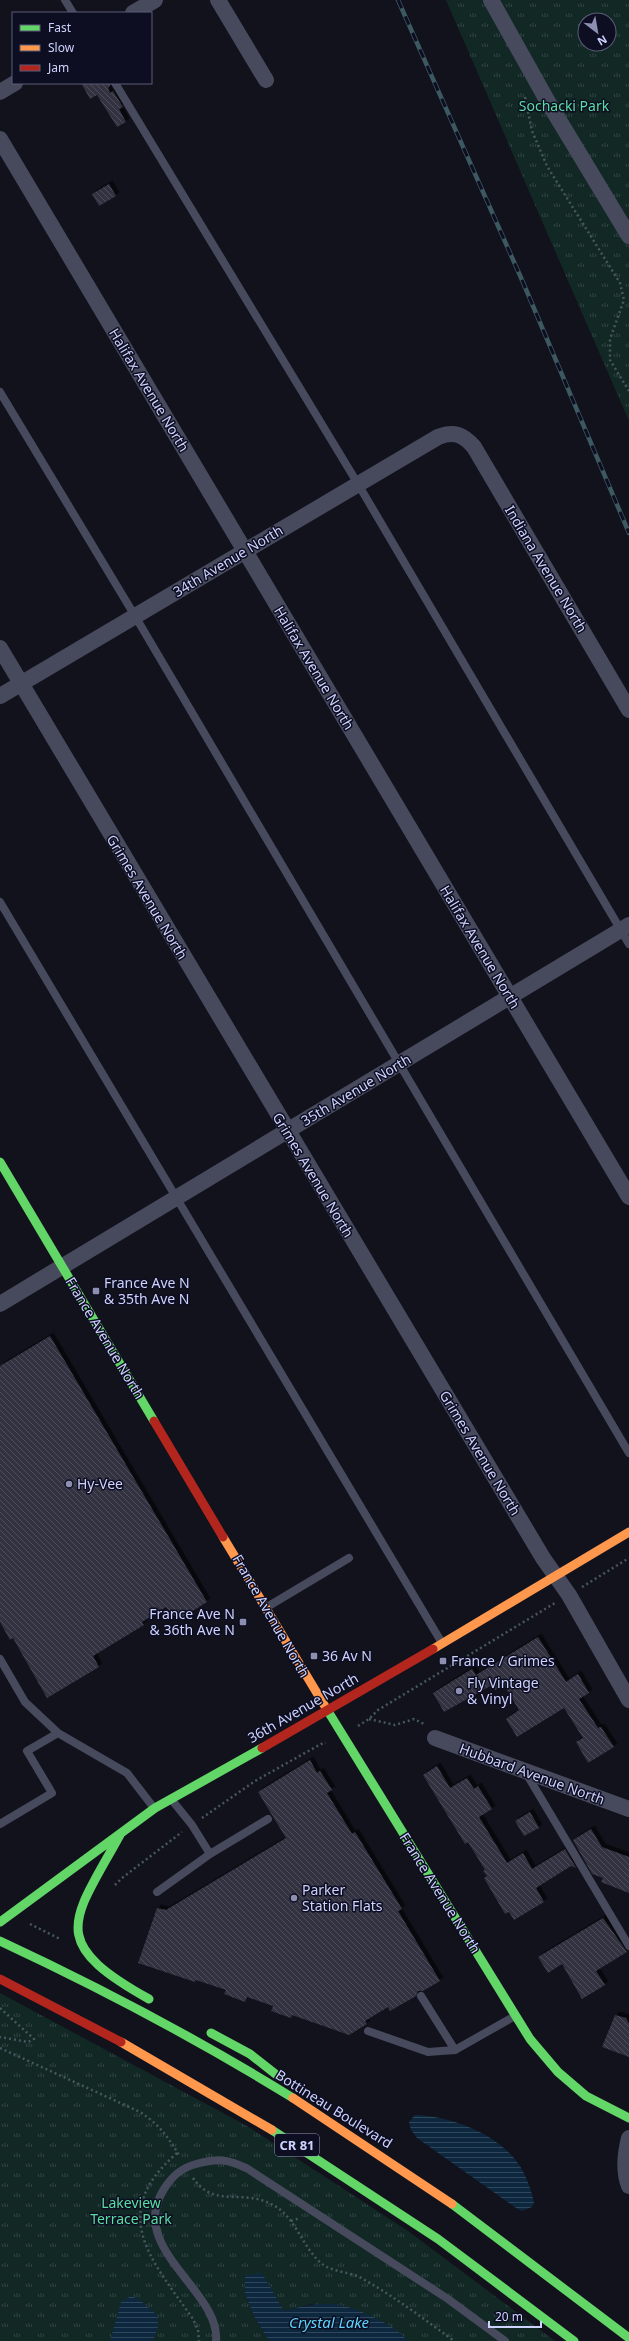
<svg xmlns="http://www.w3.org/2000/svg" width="629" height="2341" font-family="'Noto Sans',sans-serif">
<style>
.park{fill:url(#park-tufts);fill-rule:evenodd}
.water{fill:url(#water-rules)}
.building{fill:url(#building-back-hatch);filter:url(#shadow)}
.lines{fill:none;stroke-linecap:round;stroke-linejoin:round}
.path{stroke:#46585f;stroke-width:2.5;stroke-dasharray:2 3;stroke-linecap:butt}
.lane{stroke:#474a5d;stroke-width:8}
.street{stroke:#474a5d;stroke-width:16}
.fast{stroke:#63d668;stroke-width:9}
.slow{stroke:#ff974d;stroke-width:9}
.jam{stroke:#b3261e;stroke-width:9}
.rail-casing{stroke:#3c5861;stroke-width:4.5}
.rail{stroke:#0d0e21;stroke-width:3;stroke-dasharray:9;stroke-linecap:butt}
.poi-dot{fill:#8c8faf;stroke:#0d0e21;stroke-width:1.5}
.labels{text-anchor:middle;stroke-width:3;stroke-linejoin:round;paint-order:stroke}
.shield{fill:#0d0e21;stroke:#9497bc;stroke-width:1}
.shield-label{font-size:13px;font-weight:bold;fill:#ced2fe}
.park-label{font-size:14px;fill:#5bdda3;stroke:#0d0e21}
.street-label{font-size:14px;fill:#ced2fe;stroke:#0d0e21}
.poi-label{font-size:14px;fill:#ced2fe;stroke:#0d0e21;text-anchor:start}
.water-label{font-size:15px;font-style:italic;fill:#5dd3fd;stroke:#0d0e21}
</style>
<defs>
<pattern id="park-tufts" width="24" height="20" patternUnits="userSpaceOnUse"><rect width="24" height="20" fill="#112824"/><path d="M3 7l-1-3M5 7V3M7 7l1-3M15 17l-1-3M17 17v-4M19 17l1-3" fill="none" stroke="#324645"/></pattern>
<pattern id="water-rules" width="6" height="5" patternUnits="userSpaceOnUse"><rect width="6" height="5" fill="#0d283e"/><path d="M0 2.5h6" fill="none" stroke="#2f465b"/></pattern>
<pattern id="building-back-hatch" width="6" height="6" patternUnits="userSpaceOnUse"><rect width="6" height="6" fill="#30303f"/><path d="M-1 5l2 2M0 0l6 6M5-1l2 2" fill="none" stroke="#4d4d5c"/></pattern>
<filter id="shadow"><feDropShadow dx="3.5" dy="-3.5" stdDeviation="0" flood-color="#0009"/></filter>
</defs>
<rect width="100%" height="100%" fill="#12121d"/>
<path class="park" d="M 446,0 L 629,0 L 629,421 ZM 585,20 L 609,20 L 609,44 L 585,44 Z
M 0,1993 L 247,2126 L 408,2231 L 555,2341 L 407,2341 L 384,2322 L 312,2304 L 283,2311 L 262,2273 L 245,2294 L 255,2318 L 269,2341 L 0,2341 Z"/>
<path class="water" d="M 415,2115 C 448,2116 491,2131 514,2158 C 525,2171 530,2186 534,2202 L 532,2207 L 522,2211 L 516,2208 L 417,2138 L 411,2130 L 409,2122 Z
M 262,2273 L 284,2311 C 300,2307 316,2303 333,2304 C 351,2305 398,2325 407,2341 L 269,2341 L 255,2318 L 245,2294 L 245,2275 Z
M 131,2296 L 140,2300 L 158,2316 L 158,2327 L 153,2341 L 110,2341 L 121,2302 Z"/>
<path class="building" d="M 81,83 L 110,83 L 110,86 L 108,88 L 110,93 L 113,91 L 123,107 L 119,109 L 126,122 L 117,127 L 97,95 L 90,99 Z
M 109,184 L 116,196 L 99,206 L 92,194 Z
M 50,1336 L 207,1602 L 181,1618 L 171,1615 L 166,1607 L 142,1622 L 144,1625 L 93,1656 L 99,1667 L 47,1698 L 13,1638 L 10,1640 L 0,1622 L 0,1366 Z
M 538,1637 L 566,1682 L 578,1674 L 589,1693 L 579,1699 L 598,1728 L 601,1727 L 614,1747 L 588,1763 L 576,1742 L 583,1738 L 564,1708 L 517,1737 L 506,1719 L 519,1710 L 504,1685 L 495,1690 L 492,1685 L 444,1712 L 433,1693 L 472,1669 L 476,1675 Z
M 310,1760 L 317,1773 L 320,1771 L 332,1790 L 327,1793 L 352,1834 L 355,1832 L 402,1909 L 398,1911 L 440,1981 L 423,1991 L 418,1991 L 416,1996 L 390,2011 L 388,2007 L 365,2021 L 367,2024 L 349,2035 L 292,2015 L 291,2018 L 271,2011 L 273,2006 L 247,1997 L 245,2002 L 224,1994 L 226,1990 L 196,1980 L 195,1982 L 138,1963 L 157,1908 L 166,1910 L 286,1838 L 258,1792 Z
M 437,1766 L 450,1788 L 467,1778 L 474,1789 L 478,1786 L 492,1809 L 479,1817 L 507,1863 L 523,1853 L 532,1869 L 565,1849 L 576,1868 L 571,1866 L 536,1888 L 544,1902 L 514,1920 L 509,1912 L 505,1914 L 484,1878 L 487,1876 L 483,1871 L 485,1870 L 468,1842 L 465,1844 L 423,1775 Z
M 530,1812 L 539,1828 L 524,1836 L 515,1821 Z
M 591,1829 L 602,1847 L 629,1857 L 629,1893 L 601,1882 L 603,1878 L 592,1874 L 573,1840 Z
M 603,1918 L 627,1952 L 596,1971 L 605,1985 L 582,1999 L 562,1964 L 548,1973 L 538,1957 Z
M 615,2015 L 626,2018 L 629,2024 L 629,2057 L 602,2047 Z"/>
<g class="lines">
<path class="path" d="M 525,97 L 532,131 L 547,166 L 620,283 L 624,300 L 610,339 L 610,360 L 629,391
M 582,1587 L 629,1558
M 369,1719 L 395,1725 L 414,1719 L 426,1725
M 358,1726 L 369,1719 L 378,1710 L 555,1603
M 202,1818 L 255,1781 L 321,1744 L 326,1743
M 115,1885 L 122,1878 L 182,1832
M 30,1924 L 60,1939
M 0,2008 L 34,2039 L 28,2042 L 0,2037
M 0,2048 L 140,2112 C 159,2124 169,2138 180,2157
M 177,2153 C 107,2214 151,2259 193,2319 L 198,2330 L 199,2341
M 193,2178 C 214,2209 243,2188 273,2205 C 296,2217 302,2247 321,2263 C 333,2273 350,2271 363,2279 C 395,2297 424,2319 454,2341
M 291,2221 L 300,2218"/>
<path class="lane" d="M 65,0 L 73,13
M 115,83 L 358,484 L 629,944
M 0,392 L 135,616 L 629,1453
M 0,902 L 442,1643
M 267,1607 L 349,1558
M 0,1659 L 25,1702 L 58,1733 L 127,1773 L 154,1808
M 526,1773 L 629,1946
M 171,1799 L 192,1825 L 210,1854
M 0,1824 L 52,1793 L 27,1751 L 58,1733
M 157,1892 L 210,1854 L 268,1819
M 421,1996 L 455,2050 L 515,2016
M 368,2031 L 428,2052 L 455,2050
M 216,2341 C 221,2291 126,2248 164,2189 C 172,2176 181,2168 196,2164 C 218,2158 228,2159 248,2169 L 448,2299 L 505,2341"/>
<path class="street" d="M 218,0 L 266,80
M 491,0 L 548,102 L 629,236
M 133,13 L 155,0
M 0,92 L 15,83
M 0,139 L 629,1197
M 0,648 L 543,1558 L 569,1595 L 629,1700
M 0,696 L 438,437 C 454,431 463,434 474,447 L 629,710
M 0,1304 L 629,925
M 435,1738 L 629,1809
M 629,2138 C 625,2154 623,2171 629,2186"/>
<path class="fast" d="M 0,1162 L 154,1421
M 326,1708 L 530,2039 L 558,2072 L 586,2096 L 629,2118
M 121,1833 C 73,1921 45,1941 149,1999
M 0,1922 L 155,1808 L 262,1748
M 0,1941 C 101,1988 199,2040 293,2098
M 211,2033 L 250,2054 L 278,2076
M 272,2130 L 438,2239 L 574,2341
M 452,2204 L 629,2338"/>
<path class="slow" d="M 223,1537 L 326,1708
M 433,1649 L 629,1532
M 121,2042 L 272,2130
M 293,2098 L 452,2204"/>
<path class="jam" d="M 154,1421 L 223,1537
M 262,1748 L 433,1649
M 0,1979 L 121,2042"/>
<defs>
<path id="rail" d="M 398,0 L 522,280 L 629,533"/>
</defs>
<use href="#rail" class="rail-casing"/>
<use href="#rail" class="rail"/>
</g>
<g class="poi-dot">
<rect x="92" y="1287" width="8" height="8" rx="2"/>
<circle cx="69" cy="1484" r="4"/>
<rect x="239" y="1618" width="8" height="8" rx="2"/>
<rect x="310" y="1652" width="8" height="8" rx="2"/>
<rect x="439" y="1657" width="8" height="8" rx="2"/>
<circle cx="459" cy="1691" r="4"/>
<circle cx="294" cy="1898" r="4"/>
</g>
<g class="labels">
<rect class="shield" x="275" y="2134" width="44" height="22" rx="3"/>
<g class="shield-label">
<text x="297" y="2150">CR 81</text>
</g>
<g class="park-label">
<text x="564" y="111">Sochacki Park</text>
<text x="131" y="2208">Lakeview<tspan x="131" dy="16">Terrace Park</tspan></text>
</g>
<g class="street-label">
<text transform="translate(149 390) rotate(59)" y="5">Halifax Avenue North</text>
<text transform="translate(228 561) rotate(-31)" y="5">34th Avenue North</text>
<text transform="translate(546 569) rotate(59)" y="5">Indiana Avenue North</text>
<text transform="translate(314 668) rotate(59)" y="5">Halifax Avenue North</text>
<text transform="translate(147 897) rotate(59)" y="5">Grimes Avenue North</text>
<text transform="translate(480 947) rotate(59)" y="5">Halifax Avenue North</text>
<text transform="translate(356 1090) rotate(-31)" y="5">35th Avenue North</text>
<text transform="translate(313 1175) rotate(59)" y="5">Grimes Avenue North</text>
<text transform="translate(105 1338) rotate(59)" y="5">France Avenue North</text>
<text transform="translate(480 1453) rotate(59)" y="5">Grimes Avenue North</text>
<text transform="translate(271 1616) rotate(60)" y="5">France Avenue North</text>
<text transform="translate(303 1708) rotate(-30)" y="5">36th Avenue North</text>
<text transform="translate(532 1774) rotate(20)" y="5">Hubbard Avenue North</text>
<text transform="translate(440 1893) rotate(58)" y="5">France Avenue North</text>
<text transform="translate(334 2109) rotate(32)" y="5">Bottineau Boulevard</text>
</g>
<g class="poi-label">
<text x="104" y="1288">France Ave N<tspan x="104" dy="16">&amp; 35th Ave N</tspan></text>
<text x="77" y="1489">Hy-Vee</text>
<text x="235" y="1619" text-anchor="end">France Ave N<tspan x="235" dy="16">&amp; 36th Ave N</tspan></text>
<text x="322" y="1661">36 Av N</text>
<text x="451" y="1666">France / Grimes</text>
<text x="467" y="1688">Fly Vintage<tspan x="467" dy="16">&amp; Vinyl</tspan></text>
<text x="302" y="1895">Parker<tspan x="302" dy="16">Station Flats</tspan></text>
</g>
<g class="water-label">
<text x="329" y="2328">Crystal Lake</text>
</g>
</g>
<rect x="12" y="12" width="140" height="72" fill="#0d0e21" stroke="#5a5c79"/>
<rect x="20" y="25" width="20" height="6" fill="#63d668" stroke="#5a5c79"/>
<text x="48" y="32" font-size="12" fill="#ced2fe">Fast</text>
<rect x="20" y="45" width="20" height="6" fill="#ff974d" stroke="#5a5c79"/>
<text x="48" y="52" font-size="12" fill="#ced2fe">Slow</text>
<rect x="20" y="65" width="20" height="6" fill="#b3261e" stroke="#5a5c79"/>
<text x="48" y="72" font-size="12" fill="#ced2fe">Jam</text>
<g transform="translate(597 32) rotate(149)"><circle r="19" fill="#0d0e21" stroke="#5a5c79"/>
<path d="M0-3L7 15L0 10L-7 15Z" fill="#8c8faf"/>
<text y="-6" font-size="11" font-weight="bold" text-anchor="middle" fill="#ced2fe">N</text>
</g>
<path d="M489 2321v6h52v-6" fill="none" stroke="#ced2fe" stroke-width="2"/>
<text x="495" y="2321" font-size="12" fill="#ced2fe" stroke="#0d0e21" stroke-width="3" paint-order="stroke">20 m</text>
</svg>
